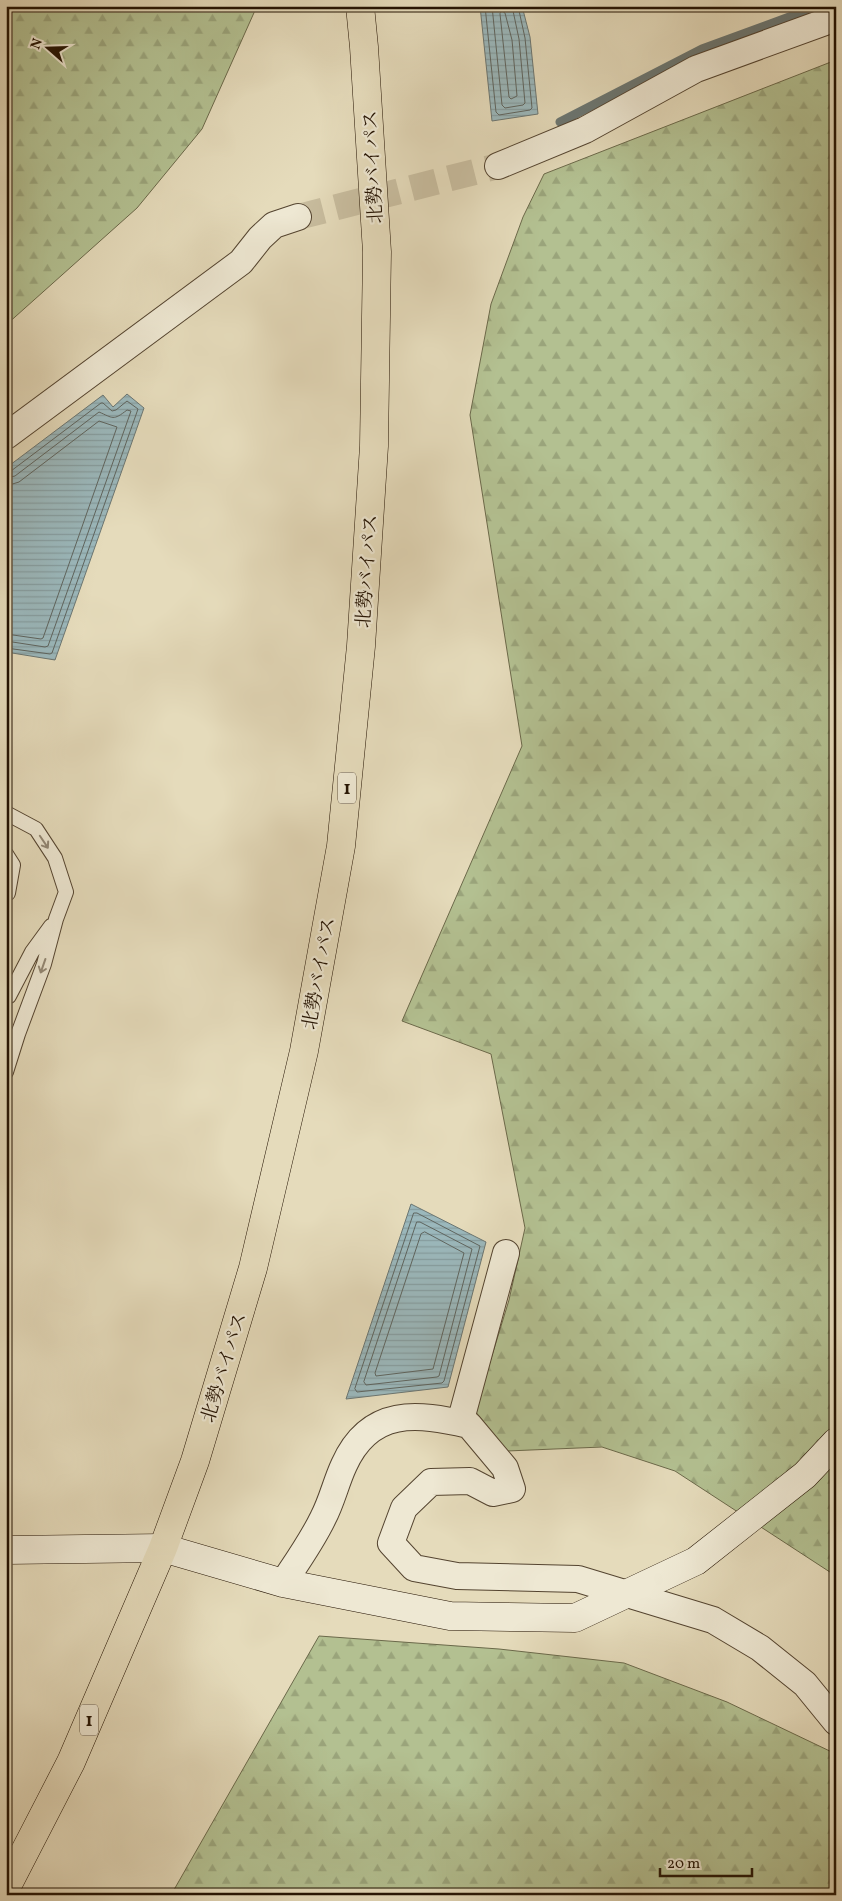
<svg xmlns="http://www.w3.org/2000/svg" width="842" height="1901" font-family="Vollkorn,'Noto Serif JP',serif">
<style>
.forest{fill:url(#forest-firs);stroke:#6b694a}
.water{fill:url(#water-rules);stroke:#6b7672}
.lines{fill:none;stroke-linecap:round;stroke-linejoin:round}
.shore{stroke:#5f655f;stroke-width:1}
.stream{stroke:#6b7672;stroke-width:9}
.street-tunnel{stroke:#c8bd9f;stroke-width:26;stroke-dasharray:26 13;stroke-linecap:butt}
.lane-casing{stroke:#544430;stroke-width:16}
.street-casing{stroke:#544430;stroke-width:28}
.secondary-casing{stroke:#231202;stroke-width:29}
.highway-casing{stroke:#231202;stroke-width:29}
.lane{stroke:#eee8d3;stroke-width:14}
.street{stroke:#eee8d3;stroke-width:26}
.secondary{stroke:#eee8d3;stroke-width:28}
.highway{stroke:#e5dbbb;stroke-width:28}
.oneway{stroke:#938875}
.labels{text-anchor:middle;stroke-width:4.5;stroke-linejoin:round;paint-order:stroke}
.shield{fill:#eee8d3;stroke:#605241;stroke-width:1}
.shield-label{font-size:18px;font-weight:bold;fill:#231202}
.street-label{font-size:19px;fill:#231202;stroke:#eee8d3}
</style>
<defs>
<pattern id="forest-firs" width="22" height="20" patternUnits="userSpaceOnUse" patternTransform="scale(1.25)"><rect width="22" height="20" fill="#b3c091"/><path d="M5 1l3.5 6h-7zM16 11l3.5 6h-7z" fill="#9aa47b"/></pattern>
<pattern id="water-rules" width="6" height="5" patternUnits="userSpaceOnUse" patternTransform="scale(1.25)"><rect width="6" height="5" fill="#9bb8bc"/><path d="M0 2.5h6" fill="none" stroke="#859da0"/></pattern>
</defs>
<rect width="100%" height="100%" fill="#e5dbbb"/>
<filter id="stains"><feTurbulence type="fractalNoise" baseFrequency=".004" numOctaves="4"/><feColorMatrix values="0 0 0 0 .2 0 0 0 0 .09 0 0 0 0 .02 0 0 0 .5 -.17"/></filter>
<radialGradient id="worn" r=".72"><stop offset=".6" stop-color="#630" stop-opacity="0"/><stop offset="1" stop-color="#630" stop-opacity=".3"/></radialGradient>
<path class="forest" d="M 6,6 L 257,6 L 202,129 L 137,208 L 6,325 Z
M 836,60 L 836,1576 L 675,1471 L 602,1447 L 507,1451 L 475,1411 L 509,1300 L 525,1228 L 491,1054 L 402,1021 L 522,746 L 470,415 L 491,304 L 523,217 L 544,174 Z
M 319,1636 L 499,1649 L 624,1663 L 727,1702 L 836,1754 L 836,1895 L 171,1895 Z"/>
<path class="water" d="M 480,6 L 522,6 L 530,37 L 538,114 L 492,121 Z
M 127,394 L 144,408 L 55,660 L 6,652 L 6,468 L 103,395 L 113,407 Z
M 411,1204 L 486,1242 L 448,1387 L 346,1399 Z"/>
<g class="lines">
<path class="shore" d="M 485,6 L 496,112 L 499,115 L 530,110 L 532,108 L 525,38 L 518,6
M 492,6 L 502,105 L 505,108 L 523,105 L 525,103 L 519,39 L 512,6
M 502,11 L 505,13 L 512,40 L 517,96 L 511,99 L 509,97 L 500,14 Z
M 6,472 L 11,471 L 101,403 L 103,403 L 112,411 L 116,410 L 127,401 L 138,409 L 52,653 L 50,654 L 6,648
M 6,478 L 15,476 L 99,412 C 113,418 113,421 127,410 L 131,411 L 48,646 L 45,647 L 6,641
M 6,486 L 19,482 L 99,421 L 117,427 L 43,638 L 41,639 L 6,634
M 414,1213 L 417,1213 L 480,1246 L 444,1381 L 442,1383 L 357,1392 L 355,1389 Z
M 417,1222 L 420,1222 L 472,1249 L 439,1376 L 437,1377 L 366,1385 L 364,1382 Z
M 425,1232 L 464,1253 L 433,1369 L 376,1376 L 375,1373 L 421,1234 Z"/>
<path class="stream" d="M 560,122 L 702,49 L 819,6"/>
<path class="street-tunnel" d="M 298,217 L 498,166"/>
<defs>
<path id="lane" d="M 6,813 L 36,829 L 55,858 L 66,892 L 56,919 L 44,964 L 18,1034 L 6,1072
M 6,854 L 13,865 L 8,893 L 6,893
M 6,996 L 9,996 L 32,952 L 51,926"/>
<path id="street" d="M 498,166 L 585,130 L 696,69 L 836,18
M 6,436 L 241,262 L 260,238 L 274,225 L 298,217
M 460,1423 L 506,1253
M 283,1583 C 297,1562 312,1541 323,1518 C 332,1501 336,1482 344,1465 C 370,1407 417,1413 469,1425 L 505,1468 L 512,1489 L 493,1493 L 470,1481 L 431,1482 L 404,1508 L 391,1543 L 414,1568 L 457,1576 L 578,1579 L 713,1620 L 760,1648 L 805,1684 L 836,1722"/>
<path id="secondary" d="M 6,1550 L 163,1548 L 283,1583 L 450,1616 L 575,1618 L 696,1561 L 805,1475 L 836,1442"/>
<path id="highway" d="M 6,1888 L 71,1762 L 163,1548 L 195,1461 L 253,1268 L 304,1051 L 341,846 L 361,646 L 374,446 L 377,252 L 364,47 L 360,6"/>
</defs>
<use href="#lane" class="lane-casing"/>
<use href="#street" class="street-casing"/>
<use href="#secondary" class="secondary-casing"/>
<use href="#highway" class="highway-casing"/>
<use href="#lane" class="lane"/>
<use href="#street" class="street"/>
<use href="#secondary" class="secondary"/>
<use href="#highway" class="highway"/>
</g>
<defs><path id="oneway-shaft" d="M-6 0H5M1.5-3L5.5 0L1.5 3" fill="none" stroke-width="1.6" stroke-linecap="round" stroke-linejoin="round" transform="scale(1.25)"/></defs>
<g class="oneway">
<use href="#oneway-shaft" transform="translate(44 842) rotate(56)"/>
<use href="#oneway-shaft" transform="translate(43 966) rotate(109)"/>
</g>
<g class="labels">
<g class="shield">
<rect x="338" y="772.5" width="18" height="31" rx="4"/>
<rect x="80" y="1704.5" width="18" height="31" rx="4"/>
</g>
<g class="shield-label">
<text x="347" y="794">1</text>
<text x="89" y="1726">1</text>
</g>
<g class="street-label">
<text transform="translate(372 167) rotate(-93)" y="7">北勢バイパス</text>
<text transform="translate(366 571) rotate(-86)" y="7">北勢バイパス</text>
<text transform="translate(318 973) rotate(-80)" y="7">北勢バイパス</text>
<text transform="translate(223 1367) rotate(-73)" y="7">北勢バイパス</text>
</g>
</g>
<rect width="842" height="1901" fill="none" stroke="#e5dbbb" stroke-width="25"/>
<rect x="8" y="8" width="827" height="1886" fill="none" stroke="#231202" stroke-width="2.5"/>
<rect x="12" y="12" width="817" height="1876" fill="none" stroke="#231202"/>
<g transform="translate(48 48) rotate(290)" stroke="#eee8d3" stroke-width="4" paint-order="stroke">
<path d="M0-4L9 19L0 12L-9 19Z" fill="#231202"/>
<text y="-8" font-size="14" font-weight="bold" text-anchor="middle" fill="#231202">N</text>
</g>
<path d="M660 1868v8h92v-8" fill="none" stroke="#231202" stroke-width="2.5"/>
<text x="667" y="1868" font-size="15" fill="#231202" stroke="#eee8d3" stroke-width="4" paint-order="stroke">20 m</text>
<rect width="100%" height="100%" filter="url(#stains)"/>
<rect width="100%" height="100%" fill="url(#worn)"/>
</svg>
